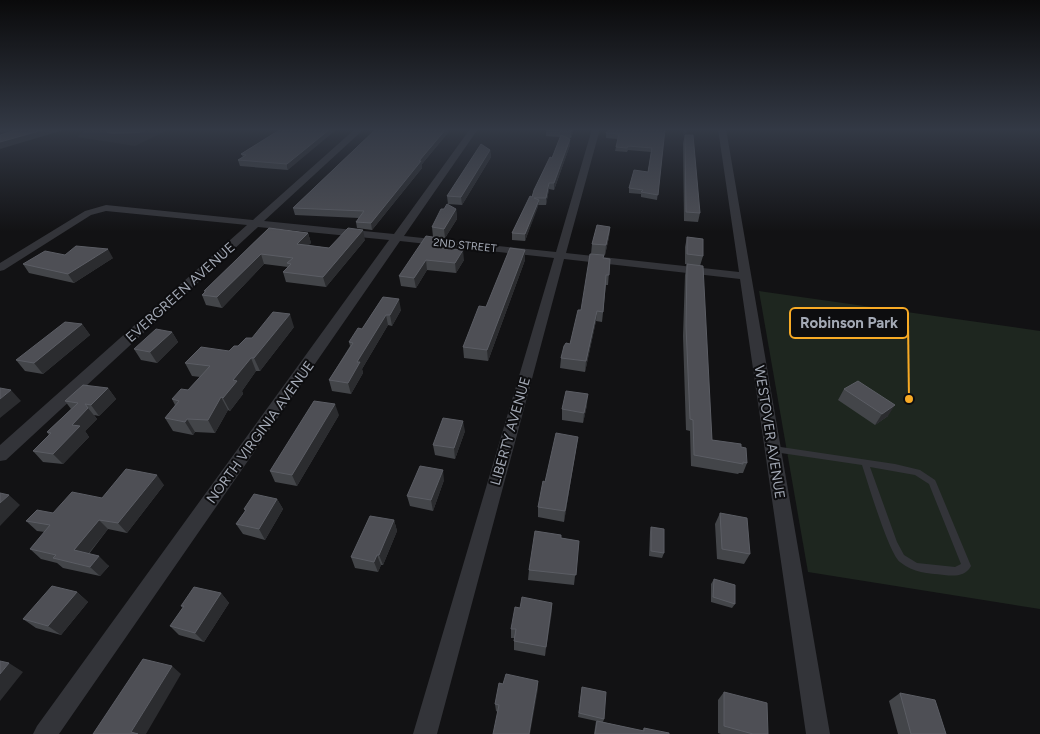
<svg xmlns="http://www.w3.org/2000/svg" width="1040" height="734" font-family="Figtree,sans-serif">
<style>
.built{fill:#1e1e21}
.green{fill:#1e261f}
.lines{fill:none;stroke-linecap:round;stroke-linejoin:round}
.lane{fill:#333439;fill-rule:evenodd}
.street{fill:#333439;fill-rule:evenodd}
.wall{fill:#434549}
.shaded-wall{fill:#2b2c2f}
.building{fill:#4e4f55;stroke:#5b5d64}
.labels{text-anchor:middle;stroke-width:4;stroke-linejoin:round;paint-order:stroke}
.far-street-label{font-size:11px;fill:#a3a9b5;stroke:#0d0d0f}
.street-label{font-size:14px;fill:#a3a9b5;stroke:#0d0d0f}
.leader{fill:none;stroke:#f8aa25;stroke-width:2}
.callout-dot{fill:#f8aa25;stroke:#0d0d0f;stroke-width:2}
.callout{fill:#0d0d0f;stroke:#f8aa25;stroke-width:2}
.callout-label{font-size:15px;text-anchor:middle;font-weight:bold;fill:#a3a9b5}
</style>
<rect width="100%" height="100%" fill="#121214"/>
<path class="built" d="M 87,129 L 169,129 L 135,146 L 77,137 Z"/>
<path class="green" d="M 759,291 L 1040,331 L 1040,609 L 808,572 Z"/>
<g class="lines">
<path class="lane" d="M 774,446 L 895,464 L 920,470 L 935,480 L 936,482 L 971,566 C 965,577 954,576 944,575 C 927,573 914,573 900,562 C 889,554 868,483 862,465 L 774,452 L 771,451 L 770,449 L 771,447 ZM 870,467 L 915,475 L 929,484 L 961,564 L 955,567 L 917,563 L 904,555 L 897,542 Z"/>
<path class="street" d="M 355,129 L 364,129 L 264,221 L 394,234 L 470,129 L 478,129 L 404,236 L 556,252 L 592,129 L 600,129 L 566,253 L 739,272 L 718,129 L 726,129 L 830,734 L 806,734 L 740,279 L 564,259 L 437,734 L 413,734 L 554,258 L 400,241 L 59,734 L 33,734 L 37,726 L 389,240 L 258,227 L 6,460 L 0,461 L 0,445 L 247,225 L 106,211 L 91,215 L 4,270 L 0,271 L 0,263 L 85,211 L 106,205 L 253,220 Z"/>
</g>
<path class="wall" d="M 106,129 L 149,129 L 140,133 L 112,134 L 107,133 Z
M 281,129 L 288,170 L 240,166 L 238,160 L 243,157 L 241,154 Z
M 376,129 L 451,129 L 422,164 L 422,168 L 372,230 L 357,228 L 356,222 L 359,218 L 295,215 L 293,208 Z
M 546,129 L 574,129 L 571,138 L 567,138 L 570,145 L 554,190 L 549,189 L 546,205 L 538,205 L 525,241 L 512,240 L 512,233 L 532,197 L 552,158 L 560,137 L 546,136 Z
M 665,129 L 657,200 L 641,197 L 641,194 L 629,193 L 629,188 L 648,172 L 651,152 L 628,150 L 627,152 L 615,151 L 618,139 L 606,138 L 606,133 Z
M 685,135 L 700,213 L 698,222 L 684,221 L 683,143 Z
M 490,150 L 491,157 L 462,205 L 448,204 L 447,196 Z
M 456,209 L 457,219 L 445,238 L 439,238 L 440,247 L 464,260 L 456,273 L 427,270 L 416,288 L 401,286 L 399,276 L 433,237 L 432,227 Z
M 610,227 L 609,237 L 605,255 L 591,254 L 592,244 Z
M 269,228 L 308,233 L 311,243 L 308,245 L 329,248 L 365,240 L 326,287 L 286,282 L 283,272 L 288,267 L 264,264 L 222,308 L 206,305 L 202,295 L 205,292 L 204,291 Z
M 687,237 L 703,256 L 700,266 L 712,440 L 741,447 L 747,463 L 743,473 L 739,473 L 738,474 L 691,466 L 690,431 L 686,430 L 683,336 L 685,275 L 687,264 L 685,264 L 685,247 Z
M 525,250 L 525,260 L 488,361 L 464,358 L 463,347 L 486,307 Z
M 65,255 L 113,258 L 74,283 L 29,273 L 23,264 Z
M 603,258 L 610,259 L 608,285 L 606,285 L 602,322 L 596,321 L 585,372 L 560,368 L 561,358 L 570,344 L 581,310 Z
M 383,297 L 401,310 L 392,326 L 388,325 L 362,369 L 363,373 L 351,394 L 332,391 L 329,380 L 350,346 L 349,342 L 362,329 Z
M 82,324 L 90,335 L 43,374 L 25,371 L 16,360 Z
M 294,327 L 260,371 L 256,371 L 242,391 L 243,394 L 230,411 L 228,410 L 215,433 L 195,432 L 193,435 L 173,431 L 165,418 L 175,405 L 172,399 L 188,390 L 200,377 L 192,376 L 185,363 L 229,351 L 252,338 Z
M 172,332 L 178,342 L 157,363 L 141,360 L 134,349 Z
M 108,388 L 116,399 L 99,416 L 94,415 L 97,419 L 85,431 L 89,437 L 63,464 L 43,462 L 33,451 L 49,435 L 47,432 L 71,409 L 65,401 Z
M 844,389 L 888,416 L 875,425 L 838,400 Z
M 587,405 L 583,423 L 562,420 L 562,409 Z
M 339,415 L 297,486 L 275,482 L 270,471 Z
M 465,431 L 455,459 L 435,455 L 433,445 Z
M 578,437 L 564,522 L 538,517 L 538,507 Z
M 444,480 L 433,511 L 410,506 L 407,496 Z
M 164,485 L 127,533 L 108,529 L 89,554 L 109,566 L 100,576 L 63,568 L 57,563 L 41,559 L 30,549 L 45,532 L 37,531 L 26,521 L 102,498 Z
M 277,499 L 283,509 L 265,540 L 243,534 L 236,524 L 245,511 L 244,509 Z
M 720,513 L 750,554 L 744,564 L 717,559 L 715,524 Z
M 394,520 L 397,531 L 383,565 L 381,565 L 378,572 L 355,568 L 351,557 Z
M 651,527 L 664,553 L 662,558 L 649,556 L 650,532 Z
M 561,538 L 579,541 L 574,585 L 528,580 L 529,570 Z
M 714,579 L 735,604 L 732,608 L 711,602 L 711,584 Z
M 77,592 L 88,602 L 61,635 L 36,628 L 23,619 Z
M 221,593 L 229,603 L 204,642 L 179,635 L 170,626 L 183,608 L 181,606 Z
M 552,603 L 545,656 L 514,650 L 514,638 L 511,638 L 511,629 L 520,608 Z
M 503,684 L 538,689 L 498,712 L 496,711 L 495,704 Z
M 582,687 L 604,719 L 603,722 L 642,731 L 644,728 L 669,734 L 594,734 L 596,721 L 578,717 Z
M 724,692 L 768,734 L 721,734 L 718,733 L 718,700 Z
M 900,693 L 946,734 L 898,734 L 889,701 Z"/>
<path class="shaded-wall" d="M 0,129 L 15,129 L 0,134 Z
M 46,129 L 67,129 L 0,149 L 0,142 Z
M 138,129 L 149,129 L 140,133 Z
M 330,129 L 337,129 L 288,170 L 287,164 Z
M 446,129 L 451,129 L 422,164 L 422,168 L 372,230 L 371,223 L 419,161 Z
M 572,129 L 574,129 L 571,138 L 571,132 Z
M 684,129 L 689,129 L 683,136 Z
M 570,139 L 570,145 L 554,190 L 554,183 Z
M 490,150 L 491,157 L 462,205 L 461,197 Z
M 549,183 L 549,189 L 546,205 L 546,198 Z
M 539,200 L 538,207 L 525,241 L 525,234 Z
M 456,209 L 457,219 L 445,238 L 444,229 Z
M 610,227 L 609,237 L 605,255 L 606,245 Z
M 363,230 L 365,240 L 326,287 L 323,277 Z
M 308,233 L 311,243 L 300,254 L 297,244 Z
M 439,238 L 440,247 L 434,247 Z
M 108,249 L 113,258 L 74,283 L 68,274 Z
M 463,250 L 464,260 L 456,273 L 455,263 Z
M 525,250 L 525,260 L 488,361 L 487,350 Z
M 261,254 L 264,264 L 222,308 L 217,297 Z
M 426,260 L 427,270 L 416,288 L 414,278 Z
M 399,299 L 401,310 L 392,326 L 390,315 Z
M 597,311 L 596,321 L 585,372 L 586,361 Z
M 290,314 L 294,327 L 260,371 L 254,358 Z
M 386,315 L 388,325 L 362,369 L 363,373 L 351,394 L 348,383 L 357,362 Z
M 82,324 L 90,335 L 43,374 L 34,363 Z
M 172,332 L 178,342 L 157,363 L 150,352 Z
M 251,358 L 256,371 L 242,391 L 243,394 L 230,411 L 223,398 L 233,380 Z
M 108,388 L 116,399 L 99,416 L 91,405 Z
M 11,390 L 21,401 L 0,418 L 0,399 Z
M 588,394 L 587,405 L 583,423 L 584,413 Z
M 221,397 L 228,410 L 215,433 L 208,420 Z
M 335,404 L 339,415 L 297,486 L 292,475 Z
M 895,405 L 888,416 L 875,425 L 882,414 Z
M 88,408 L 97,419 L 85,431 L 89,437 L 63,464 L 53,454 L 72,425 Z
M 187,419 L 195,432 L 193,435 L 185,422 Z
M 463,421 L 465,431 L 455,459 L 454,448 Z
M 578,437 L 576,448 L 564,522 L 565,511 Z
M 443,470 L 444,480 L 433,511 L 431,500 Z
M 157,475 L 164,485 L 127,533 L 118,523 Z
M 9,495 L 20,505 L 0,526 L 0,503 Z
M 277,499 L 283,509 L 265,540 L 259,529 Z
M 99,520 L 108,529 L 84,559 L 74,550 Z
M 394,520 L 397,531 L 383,565 L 379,555 Z
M 377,555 L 381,565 L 378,572 L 374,562 Z
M 99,556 L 109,566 L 100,576 L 90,567 Z
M 77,592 L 88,602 L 61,635 L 48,626 Z
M 221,593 L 229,603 L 204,642 L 195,633 Z
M 552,603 L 552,612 L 545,656 L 546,647 Z
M 9,663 L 23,672 L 0,701 L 0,674 Z
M 172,666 L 181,674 L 146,734 L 135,734 L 131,732 Z
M 538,681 L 538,689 L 530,734 L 529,734 Z"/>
<path class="building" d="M 18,129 L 46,129 L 0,142 L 0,135 Z
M 281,129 L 330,129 L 287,164 L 238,160 L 246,155 L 241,154 Z
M 376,129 L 446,129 L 419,161 L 421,161 L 371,223 L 356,222 L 364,211 L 293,208 Z
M 546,129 L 572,129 L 571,132 L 546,130 Z
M 608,129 L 665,129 L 658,195 L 641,192 L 643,190 L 629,188 L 634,170 L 648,172 L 652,148 L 628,146 L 627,148 L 616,147 L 619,134 L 606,133 Z
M 561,135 L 570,139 L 554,183 L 549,183 L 546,198 L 534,198 L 539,200 L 525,234 L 512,233 L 530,196 L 532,197 L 534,190 L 550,157 L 552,158 Z
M 685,135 L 693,135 L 700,213 L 686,212 Z
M 481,144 L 490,150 L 461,197 L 447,196 Z
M 447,204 L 456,209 L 444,229 L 432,227 L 441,209 L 444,209 Z
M 597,225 L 610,227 L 606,245 L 592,244 Z
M 269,228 L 308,233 L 297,244 L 329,248 L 348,228 L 363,230 L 323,277 L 283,272 L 291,264 L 287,263 L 293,258 L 261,254 L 217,297 L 202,295 L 206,291 L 204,291 Z
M 426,236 L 439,238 L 434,247 L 463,250 L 455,263 L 426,260 L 414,278 L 399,276 Z
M 687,237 L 703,239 L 703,256 L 687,254 Z
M 76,246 L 108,249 L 68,274 L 23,264 L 45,251 L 65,255 Z
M 510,248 L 525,250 L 487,350 L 463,347 L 479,306 L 486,307 Z
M 590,254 L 604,255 L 603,258 L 610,259 L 609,275 L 606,275 L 603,312 L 597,311 L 586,361 L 561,358 L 564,346 L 566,343 L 570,344 L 578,310 L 581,310 Z
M 687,264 L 703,266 L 712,440 L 741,444 L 741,447 L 746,448 L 747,463 L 743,462 L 743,464 L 694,455 L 693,420 L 690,419 L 686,326 Z
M 383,297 L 399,299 L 390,315 L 386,315 L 357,362 L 360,362 L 348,383 L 329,380 L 353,343 L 349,342 L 358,328 L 362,329 Z
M 273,312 L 290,314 L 254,358 L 251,358 L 233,380 L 237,381 L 223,398 L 221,397 L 208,420 L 187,419 L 185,422 L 165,418 L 179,401 L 172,399 L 181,389 L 188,390 L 210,366 L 185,363 L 201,347 L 229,351 L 234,346 L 238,346 L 246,338 L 252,338 Z
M 65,322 L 82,324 L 34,363 L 16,360 Z
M 156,329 L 172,332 L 150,352 L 134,349 Z
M 858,381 L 895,405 L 882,414 L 844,389 Z
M 83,385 L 108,388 L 91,405 L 85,404 L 88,408 L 72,425 L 80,426 L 53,454 L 33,451 L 51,433 L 47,432 L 78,403 L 65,401 Z
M 0,388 L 11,390 L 0,399 Z
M 566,391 L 588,394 L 584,413 L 562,409 Z
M 314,401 L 335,404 L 292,475 L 270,471 Z
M 443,418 L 463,421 L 454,448 L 433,445 Z
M 556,433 L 578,437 L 565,511 L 538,507 L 543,481 L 545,482 Z
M 420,466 L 443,470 L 431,500 L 407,496 Z
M 126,469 L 157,475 L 118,523 L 99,520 L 74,550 L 99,556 L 90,567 L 53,558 L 56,555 L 30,549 L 50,525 L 26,521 L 37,510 L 53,513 L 72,492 L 102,498 Z
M 0,493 L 9,495 L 0,503 Z
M 254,494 L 277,499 L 259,529 L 236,524 L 246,510 L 244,509 Z
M 720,513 L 747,518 L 750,554 L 722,549 Z
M 370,516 L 394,520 L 379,555 L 377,555 L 374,562 L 351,557 Z
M 651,527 L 664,529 L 664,553 L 651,551 Z
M 535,531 L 561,535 L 561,538 L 579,541 L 576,575 L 529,570 Z
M 714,579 L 735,585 L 735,604 L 713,597 Z
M 52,586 L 77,592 L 48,626 L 23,619 Z
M 194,587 L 221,593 L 195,633 L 170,626 L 184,606 L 181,606 Z
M 522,597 L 552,603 L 546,647 L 514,641 L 516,629 L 511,629 L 515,607 L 520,608 Z
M 143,659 L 172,666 L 131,732 L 138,734 L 93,734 Z
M 0,661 L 9,663 L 0,674 Z
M 506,674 L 538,681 L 529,734 L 493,734 L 499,705 L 495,704 L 499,683 L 503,684 Z
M 582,687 L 606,692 L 604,719 L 579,713 Z
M 724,692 L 767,703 L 768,734 L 753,734 L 724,726 Z
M 900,693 L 935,700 L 946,734 L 911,734 Z
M 597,721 L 644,731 L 644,728 L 669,733 L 669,734 L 595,734 Z"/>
<linearGradient id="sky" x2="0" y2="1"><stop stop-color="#0a0a0b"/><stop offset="0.56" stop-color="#333945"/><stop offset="1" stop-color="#333945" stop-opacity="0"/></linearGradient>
<rect width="1040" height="232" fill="url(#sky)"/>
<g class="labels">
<g class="far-street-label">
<text transform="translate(465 245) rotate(6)" y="4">2ND STREET</text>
</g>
<g class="street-label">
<text transform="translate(180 292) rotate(-42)" y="5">EVERGREEN AVENUE</text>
<text transform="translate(510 431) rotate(-74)" y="5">LIBERTY AVENUE</text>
<text transform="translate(260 432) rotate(-54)" y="5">NORTH VIRGINIA AVENUE</text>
<text transform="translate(770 432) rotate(81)" y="5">WESTOVER AVENUE</text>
</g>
</g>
<path class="leader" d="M909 399L908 323"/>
<circle class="callout-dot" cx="909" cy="399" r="5"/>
<rect class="callout" x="790" y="308" width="118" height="30" rx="5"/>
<g class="callout-label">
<text x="849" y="328">Robinson Park</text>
</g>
</svg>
